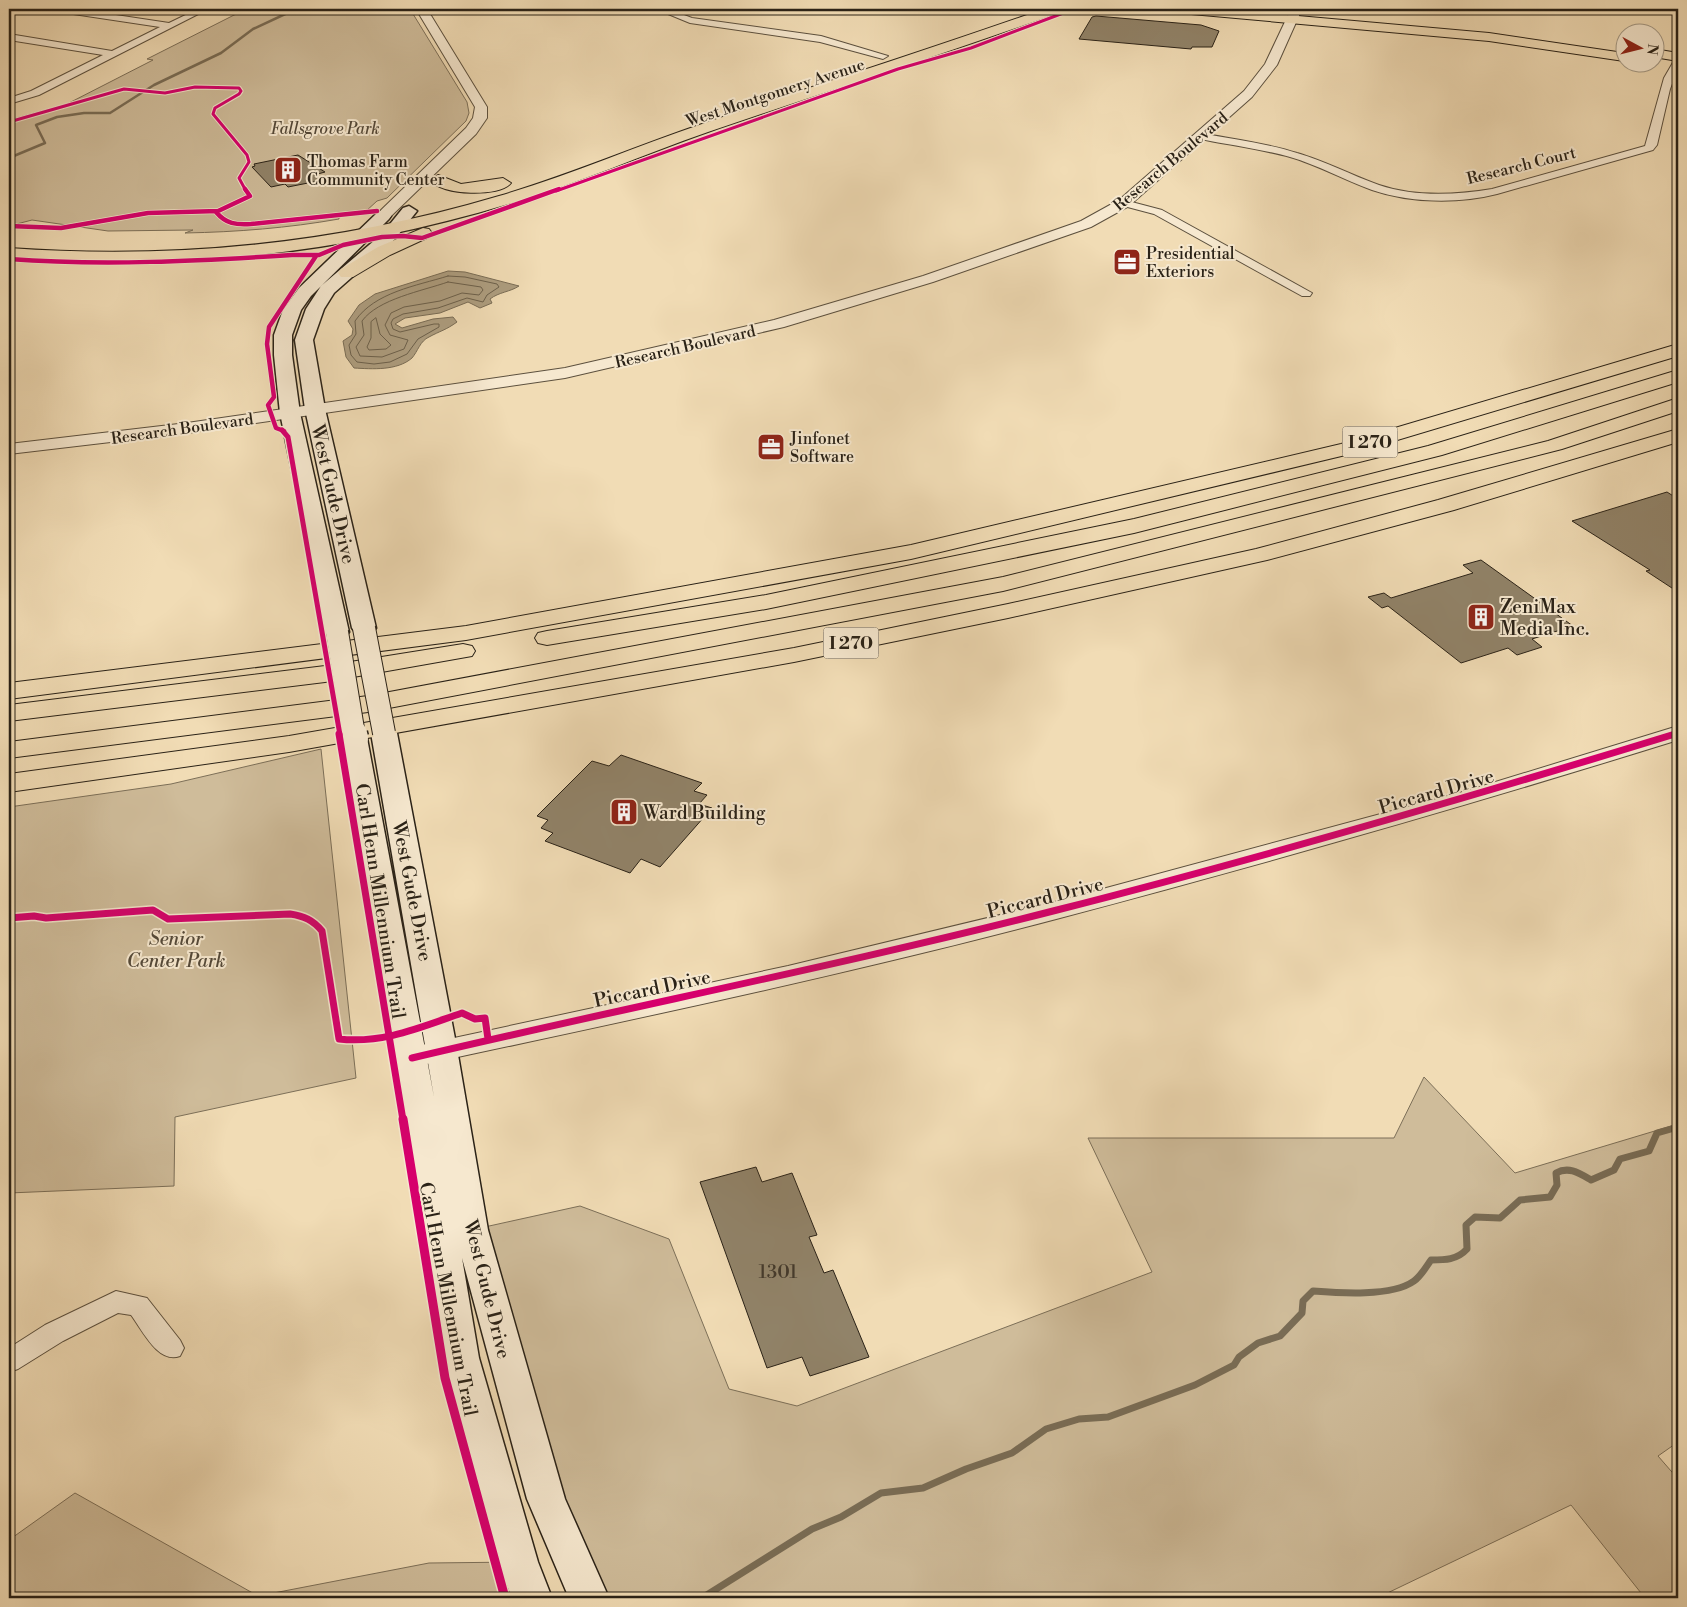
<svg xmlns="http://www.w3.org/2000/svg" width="1687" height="1607" font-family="'Libre Bodoni',serif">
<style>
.green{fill:#cfbc9a;stroke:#7c6f58}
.water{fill:#ad9d7f;stroke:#796c55}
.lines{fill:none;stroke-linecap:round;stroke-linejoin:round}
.shore{stroke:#6c604b;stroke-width:1}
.stream-far1{stroke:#796c55;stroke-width:2.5}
.stream{stroke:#796c55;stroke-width:7}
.building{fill:#918369;stroke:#2a2217}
.minor-casing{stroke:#5c503e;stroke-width:2}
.tertiary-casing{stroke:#5c503e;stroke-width:2}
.secondary-casing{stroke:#2a2217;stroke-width:3}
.primary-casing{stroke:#2a2217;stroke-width:2}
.motorway-casing{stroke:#2a2217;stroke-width:2}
.minor{fill:#f6e8cf;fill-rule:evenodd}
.tertiary{fill:#f6e8cf;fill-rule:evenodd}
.secondary{fill:#f6e8cf;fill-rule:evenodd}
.primary{fill:#f1dcb5;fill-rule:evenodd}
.motorway{fill:#f1dcb5;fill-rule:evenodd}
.secondary-bridge-far1-casing{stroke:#2a2217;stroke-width:24;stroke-linecap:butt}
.secondary-bridge-casing{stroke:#2a2217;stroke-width:31;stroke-linecap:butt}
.secondary-bridge-far1{stroke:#f6e8cf;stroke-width:22}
.secondary-bridge{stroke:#f6e8cf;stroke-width:28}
.cycleway-far4-casing{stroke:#f6e8cf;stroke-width:5}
.cycleway-far3-casing{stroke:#f6e8cf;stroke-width:6}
.cycleway-far2-casing{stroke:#f6e8cf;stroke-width:8}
.cycleway-far1-casing{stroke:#f6e8cf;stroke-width:10}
.cycleway-casing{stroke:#f6e8cf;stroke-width:12}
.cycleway-far4{stroke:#d6006c;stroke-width:3}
.cycleway-far3{stroke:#d6006c;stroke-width:4.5}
.cycleway-far2{stroke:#d6006c;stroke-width:5}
.cycleway-far1{stroke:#d6006c;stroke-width:7}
.cycleway{stroke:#d6006c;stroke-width:9}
.labels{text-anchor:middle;stroke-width:4;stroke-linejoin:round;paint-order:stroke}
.far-street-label{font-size:16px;fill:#2a2217;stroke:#f6e8cf}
.far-park-label{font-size:16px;font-style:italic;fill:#534838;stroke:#f6e8cf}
.far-poi-label{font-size:16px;fill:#2a2217;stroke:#f6e8cf;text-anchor:start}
.shield{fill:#f6e8cf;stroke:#675d4e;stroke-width:1}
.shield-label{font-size:18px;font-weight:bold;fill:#2a2217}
.street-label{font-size:19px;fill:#2a2217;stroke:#f6e8cf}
.poi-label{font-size:19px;fill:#2a2217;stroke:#f6e8cf;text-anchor:start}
.park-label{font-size:19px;font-style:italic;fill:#534838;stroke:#f6e8cf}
.near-number-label{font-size:19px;fill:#443a2c}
</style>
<rect width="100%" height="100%" fill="#f1dcb5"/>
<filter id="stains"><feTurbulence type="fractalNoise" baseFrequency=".004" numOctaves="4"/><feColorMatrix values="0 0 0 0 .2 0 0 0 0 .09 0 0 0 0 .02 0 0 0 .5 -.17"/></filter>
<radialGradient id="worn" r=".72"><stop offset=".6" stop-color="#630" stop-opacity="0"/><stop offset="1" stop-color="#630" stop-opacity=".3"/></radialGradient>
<path class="green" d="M 246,9 L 410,9 L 467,102 L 469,113 L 466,121 L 387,198 L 377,201 L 365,212 L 339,217 L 339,219 C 288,228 237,232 185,233 L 193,230 L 108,231 L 32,220 L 9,226 L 9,120 L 67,104 L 153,60 L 147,59 Z
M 321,749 L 356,1078 L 175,1117 L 174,1186 L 9,1193 L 9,807 L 171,784 Z
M 1424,1077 L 1515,1173 L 1678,1124 L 1678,1442 L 1658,1456 L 1678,1479 L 1678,1598 L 1645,1598 L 1571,1505 L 1377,1598 L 589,1598 L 546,1499 L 471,1230 L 580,1206 L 669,1239 L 729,1389 L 797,1406 L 1152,1272 L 1088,1138 L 1394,1138 Z
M 75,1493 L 258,1596 L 429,1563 L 518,1562 L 532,1598 L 9,1598 L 9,1540 Z"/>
<path class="water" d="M 448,271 L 465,272 L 519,286 C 510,292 499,292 490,299 L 492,303 L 480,308 L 468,302 L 440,313 L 405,318 L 395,324 L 402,328 L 433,319 L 453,317 L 457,322 C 446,330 440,331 429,337 C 420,341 418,351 412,358 C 397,371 372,369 354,368 L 346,357 L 343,341 L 352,335 L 353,329 L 348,321 L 359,305 L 375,294 Z"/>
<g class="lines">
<path class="shore" d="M 448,276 L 465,277 L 497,284 L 499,287 L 487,295 L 483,302 L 467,298 L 438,308 L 403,314 L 393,319 L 391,323 L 393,329 L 400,332 L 434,324 L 439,324 L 439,327 L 418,339 L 407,354 L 390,362 L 374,364 L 357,362 L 351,355 L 349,345 L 356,334 L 355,321 C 375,292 416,286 448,276 Z
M 448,282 L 481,287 L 483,290 L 479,295 L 462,293 L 440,301 L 404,307 L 391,313 L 385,325 L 390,335 L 408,340 L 404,349 L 382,357 L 360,356 L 356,347 L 364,335 L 362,321 C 378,299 422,291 448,282 Z
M 376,318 L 380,334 L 391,345 L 386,349 L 369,350 L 367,347 L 371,338 L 371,322 Z"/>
<path class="stream-far1" d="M 9,158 L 45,143 L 36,125 L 57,117 L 84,113 L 110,113 L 154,85 L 221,53 L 253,29 L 296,9"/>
<path class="stream" d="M 702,1598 L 812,1529 L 841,1517 L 881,1493 L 923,1488 L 966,1469 L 1012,1453 L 1046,1429 L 1079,1419 L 1108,1417 L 1195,1385 L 1234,1365 L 1239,1357 L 1258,1343 L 1280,1336 L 1302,1313 L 1303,1301 L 1313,1291 C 1339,1293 1392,1297 1414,1281 C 1421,1276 1426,1267 1431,1260 C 1445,1260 1457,1260 1467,1249 L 1466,1225 L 1475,1217 L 1500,1218 L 1520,1200 L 1550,1197 L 1557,1185 L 1556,1173 C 1569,1166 1579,1173 1591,1180 L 1614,1170 L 1620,1159 L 1649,1151 L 1657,1133 L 1678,1127"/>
</g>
<path class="building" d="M 1096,16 L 1201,25 L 1219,31 L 1212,47 L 1192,47 L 1191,49 L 1079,39 L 1092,17 Z
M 298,155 L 325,172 L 314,175 L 323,180 L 288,187 L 285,184 L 271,187 L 252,167 L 255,166 L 254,164 Z
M 1667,492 L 1678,499 L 1678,592 L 1646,571 L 1650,570 L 1572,521 Z
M 1481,560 L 1573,626 L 1532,639 L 1542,647 L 1517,655 L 1508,648 L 1461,663 L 1388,606 L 1382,608 L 1368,597 L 1384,593 L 1391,598 L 1473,573 L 1463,565 Z
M 621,755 L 702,783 L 694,791 L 707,795 L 699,804 L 712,808 L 660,867 L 641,859 L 630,873 L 545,841 L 553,833 L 541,828 L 548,820 L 537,816 L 592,761 L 609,766 Z
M 756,1167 L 762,1182 L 792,1173 L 817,1235 L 809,1237 L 824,1273 L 833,1270 L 869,1357 L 810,1376 L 802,1357 L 767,1368 L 700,1182 Z"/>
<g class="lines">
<defs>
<path id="minor" d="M 56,9 L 76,9 L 169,23 L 198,9 L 208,9 L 39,95 L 9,104 L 9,98 L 31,91 L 103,55 L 9,40 L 9,34 L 112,51 L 160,27 L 60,12 Z
M 656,9 L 668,9 L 692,18 L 821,36 L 888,56 L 883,59 L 820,42 L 690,23 Z
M 1678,58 L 1678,68 L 1670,89 L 1657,145 L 1653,150 L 1497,194 C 1458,204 1410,203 1372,190 C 1344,180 1318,165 1290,157 C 1261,149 1230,145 1200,139 L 1195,136 L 1200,133 C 1232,139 1266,143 1297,153 C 1325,161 1351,175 1379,185 C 1414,197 1456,195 1492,189 L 1645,146 L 1664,78 L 1675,59 Z
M 1124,200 L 1162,210 L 1312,293 L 1310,296 L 1302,296 L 1154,214 L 1120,205 L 1118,203 Z
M 116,1291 L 147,1298 L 180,1340 L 184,1348 L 180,1356 C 158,1364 143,1331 131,1315 L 118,1313 L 63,1341 L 18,1369 L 9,1372 L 9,1348 L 45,1325 Z"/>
<path id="tertiary" d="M 416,9 L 427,9 L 487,107 L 487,118 L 476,134 L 388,219 L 383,220 L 376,216 L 378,213 L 466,128 L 473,118 L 475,107 Z
M 1291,9 L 1302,9 L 1277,65 L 1252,97 L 1129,206 L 1091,227 L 933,282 L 784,327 L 565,378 L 187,433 L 9,454 L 9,444 L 187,423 L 565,368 L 774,320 L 923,276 L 1081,221 L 1119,200 L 1244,91 L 1265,64 Z
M 1678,726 L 1678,740 C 1473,804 1267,863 1060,918 C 850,974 638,1018 426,1064 L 416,1061 L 412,1054 L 416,1047 L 426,1044 L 788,966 L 1058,901 L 1466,791 Z"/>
<path id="secondary" d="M 409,206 L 417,211 L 394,240 L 334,293 L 324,309 L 313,340 L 325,409 L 376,628 L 372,633 L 364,635 L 356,633 L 352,628 L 305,409 L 295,340 L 306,309 L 321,286 L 382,234 L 403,208 Z
M 383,211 L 389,213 L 391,216 L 389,219 L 311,296 L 301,310 L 292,335 L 292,355 L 300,413 L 349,632 L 345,637 L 337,639 L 329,637 L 325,632 L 280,413 L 274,355 L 274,335 L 283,310 L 299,288 L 377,213 Z
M 384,725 L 393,728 L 397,733 L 457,1049 L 488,1230 L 565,1499 L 609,1598 L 569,1598 L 527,1499 L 462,1258 L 479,1358 L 538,1562 L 552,1598 L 512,1598 L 498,1562 L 443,1358 L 397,1058 L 341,738 L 345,733 L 354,730 L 363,733 L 367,738 L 434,1097 L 371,733 L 375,728 Z"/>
<path id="primary" d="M 1044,9 L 1063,9 L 1061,12 C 944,54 825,92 708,132 C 642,155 579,183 512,203 C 348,253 179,272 9,258 L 9,248 C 177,260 337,244 499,196 C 568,176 634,147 702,124 C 816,85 931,49 1044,9 Z
M 1173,9 L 1221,9 L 1489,33 L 1624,53 L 1624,61 L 1489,41 L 1180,13 Z
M 1654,49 L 1678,53 L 1678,61 L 1654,57 Z
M 438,175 L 461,184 L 503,178 L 511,183 C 501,197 441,196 430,180 Z
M 423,228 L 429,229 L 432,233 L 429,237 L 390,255 L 353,277 L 341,277 L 338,273 L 341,269 L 378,247 Z"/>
<path id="motorway" d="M 1678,344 L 1678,356 L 1354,453 L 911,559 L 466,640 L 9,699 L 9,683 L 466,626 L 911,545 L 1341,444 Z
M 1678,370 L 1678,382 L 1442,455 L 1134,533 L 766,609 L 547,645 L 538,643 L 535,638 L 538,633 L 547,631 L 766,595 L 1134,519 L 1428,446 Z
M 1678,398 L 1678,411 L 1562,449 L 1003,591 L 368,712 L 9,758 L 9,742 L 368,696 L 1003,577 L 1548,441 Z
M 1678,429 L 1678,442 L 1454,510 L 1267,560 L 1008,618 L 794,662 L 289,752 L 9,792 L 9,774 L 289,736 L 794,648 L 1008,604 L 1256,549 L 1438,500 Z
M 463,644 L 472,646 L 475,651 L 472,656 L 325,682 L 9,721 L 9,705 L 325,666 Z"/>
</defs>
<use href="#minor" class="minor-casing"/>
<use href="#tertiary" class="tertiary-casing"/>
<use href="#secondary" class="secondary-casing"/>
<use href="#primary" class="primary-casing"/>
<use href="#motorway" class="motorway-casing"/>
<use href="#minor" class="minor"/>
<use href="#tertiary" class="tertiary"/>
<use href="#secondary" class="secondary"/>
<use href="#primary" class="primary"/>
<use href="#motorway" class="motorway"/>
<defs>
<path id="secondary-bridge-far1" d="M 364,628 L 384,733
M 337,632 L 354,735"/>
<path id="secondary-bridge" d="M 353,734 L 354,738"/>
</defs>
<use href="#secondary-bridge-far1" class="secondary-bridge-far1-casing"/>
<use href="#secondary-bridge" class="secondary-bridge-casing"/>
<use href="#secondary-bridge-far1" class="secondary-bridge-far1"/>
<use href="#secondary-bridge" class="secondary-bridge"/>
<defs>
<path id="cycleway-far4" d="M 9,122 L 124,89 L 165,93 L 195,87 L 239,88 L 241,91 L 239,94 L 215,108 L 213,114 L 247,155 L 249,162 L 239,178 L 246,191
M 556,191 L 898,69 L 971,48 L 1074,9"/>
<path id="cycleway-far3" d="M 245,189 L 250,196 L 216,212 C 226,224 236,225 251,224 L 377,211
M 9,226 L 61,228 L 148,213 L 218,211
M 9,259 C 104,266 197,261 292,255 L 319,255 L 343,245 L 382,237 L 403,236 L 422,238 L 559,189
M 284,431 L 276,428 L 268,405 L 274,397 L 267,344 L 269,327 L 316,256"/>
<path id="cycleway-far2" d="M 282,430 L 288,437 L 340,735
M 1671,735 L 1678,733"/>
<path id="cycleway-far1" d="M 339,734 L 403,1120
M 9,918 L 34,916 L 46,918 L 153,910 L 168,919 L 290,914 C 304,916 313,920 322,931 L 339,1039 C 383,1044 421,1027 462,1013 L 475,1019 L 485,1018 L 488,1039
M 412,1058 C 627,1007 843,965 1057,910 C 1265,857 1470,797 1675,734"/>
<path id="cycleway" d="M 403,1119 L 445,1378 L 505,1598"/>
</defs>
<use href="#cycleway-far4" class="cycleway-far4-casing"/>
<use href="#cycleway-far3" class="cycleway-far3-casing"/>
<use href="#cycleway-far2" class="cycleway-far2-casing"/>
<use href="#cycleway-far1" class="cycleway-far1-casing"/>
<use href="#cycleway" class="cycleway-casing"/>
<use href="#cycleway-far4" class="cycleway-far4"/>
<use href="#cycleway-far3" class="cycleway-far3"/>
<use href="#cycleway-far2" class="cycleway-far2"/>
<use href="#cycleway-far1" class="cycleway-far1"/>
<use href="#cycleway" class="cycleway"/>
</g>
<defs>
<symbol id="building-square" viewBox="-11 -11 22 22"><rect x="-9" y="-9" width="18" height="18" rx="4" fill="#8f2418" stroke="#f6e8cf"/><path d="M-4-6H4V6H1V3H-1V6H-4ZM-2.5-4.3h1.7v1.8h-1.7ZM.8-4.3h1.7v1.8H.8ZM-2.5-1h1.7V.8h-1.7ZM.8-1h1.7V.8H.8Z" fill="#fff"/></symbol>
<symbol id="office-square" viewBox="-11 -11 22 22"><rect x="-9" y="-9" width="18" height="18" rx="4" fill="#8f2418" stroke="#f6e8cf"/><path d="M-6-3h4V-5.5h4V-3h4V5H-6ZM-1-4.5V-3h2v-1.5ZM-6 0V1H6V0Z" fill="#fff"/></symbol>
</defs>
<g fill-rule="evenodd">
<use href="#building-square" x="272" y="154" width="32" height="32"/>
<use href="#office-square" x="1111" y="246" width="32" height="32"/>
<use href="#office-square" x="755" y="431" width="32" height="32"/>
<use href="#building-square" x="1465" y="601" width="32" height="32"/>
<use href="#building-square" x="608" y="796" width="32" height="32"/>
</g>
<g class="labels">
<g class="far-street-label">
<text transform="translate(775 92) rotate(-18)" y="6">West Montgomery Avenue</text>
<text transform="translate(1170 161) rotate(-40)" y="6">Research Boulevard</text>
<text transform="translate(1521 165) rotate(-14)" y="6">Research Court</text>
<text transform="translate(685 346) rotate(-13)" y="6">Research Boulevard</text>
<text transform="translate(182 428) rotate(-8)" y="6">Research Boulevard</text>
</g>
<g class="far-park-label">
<text x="325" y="134">Fallsgrove Park</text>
</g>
<g class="far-poi-label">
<text x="307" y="167">Thomas Farm<tspan x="307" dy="18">Community Center</tspan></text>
<text x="1146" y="259">Presidential<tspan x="1146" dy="18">Exteriors</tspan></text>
<text x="790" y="444">Jinfonet<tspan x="790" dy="18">Software</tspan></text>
</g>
<g class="shield">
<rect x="1342.5" y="426.5" width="55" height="31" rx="4"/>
<rect x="823.5" y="627.5" width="55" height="31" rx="4"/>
</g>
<g class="shield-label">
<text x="1370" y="448">I 270</text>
<text x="851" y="649">I 270</text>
</g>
<g class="street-label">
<text transform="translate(334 494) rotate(77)" y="7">West Gude Drive</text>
<text transform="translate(1436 791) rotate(-16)" y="7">Piccard Drive</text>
<text transform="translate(413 891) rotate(79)" y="7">West Gude Drive</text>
<text transform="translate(1045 897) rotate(-14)" y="7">Piccard Drive</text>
<text transform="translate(381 901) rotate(81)" y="7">Carl Henn Millennium Trail</text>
<text transform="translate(652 988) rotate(-12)" y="7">Piccard Drive</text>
<text transform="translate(488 1289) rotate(76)" y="7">West Gude Drive</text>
<text transform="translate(449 1299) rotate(79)" y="7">Carl Henn Millennium Trail</text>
</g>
<g class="poi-label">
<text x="1500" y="613">ZeniMax<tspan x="1500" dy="22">Media Inc.</tspan></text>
<text x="643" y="819">Ward Building</text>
</g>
<g class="park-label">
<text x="176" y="945">Senior<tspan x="176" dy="22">Center Park</tspan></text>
</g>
<g class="near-number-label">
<text x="778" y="1278">1301</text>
</g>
</g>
<rect width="1687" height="1607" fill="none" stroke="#f1dcb5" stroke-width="30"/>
<rect x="10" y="10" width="1667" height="1587" fill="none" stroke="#2a2217" stroke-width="2.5"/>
<rect x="15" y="15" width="1657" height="1577" fill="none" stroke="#2a2217"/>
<g transform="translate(1640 48) rotate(97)"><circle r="24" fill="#f6e8cf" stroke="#a49985"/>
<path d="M0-4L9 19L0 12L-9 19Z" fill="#8f2418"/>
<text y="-8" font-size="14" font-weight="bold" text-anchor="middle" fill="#2a2217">N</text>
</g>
<rect width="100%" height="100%" filter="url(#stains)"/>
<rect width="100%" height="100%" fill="url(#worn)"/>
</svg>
